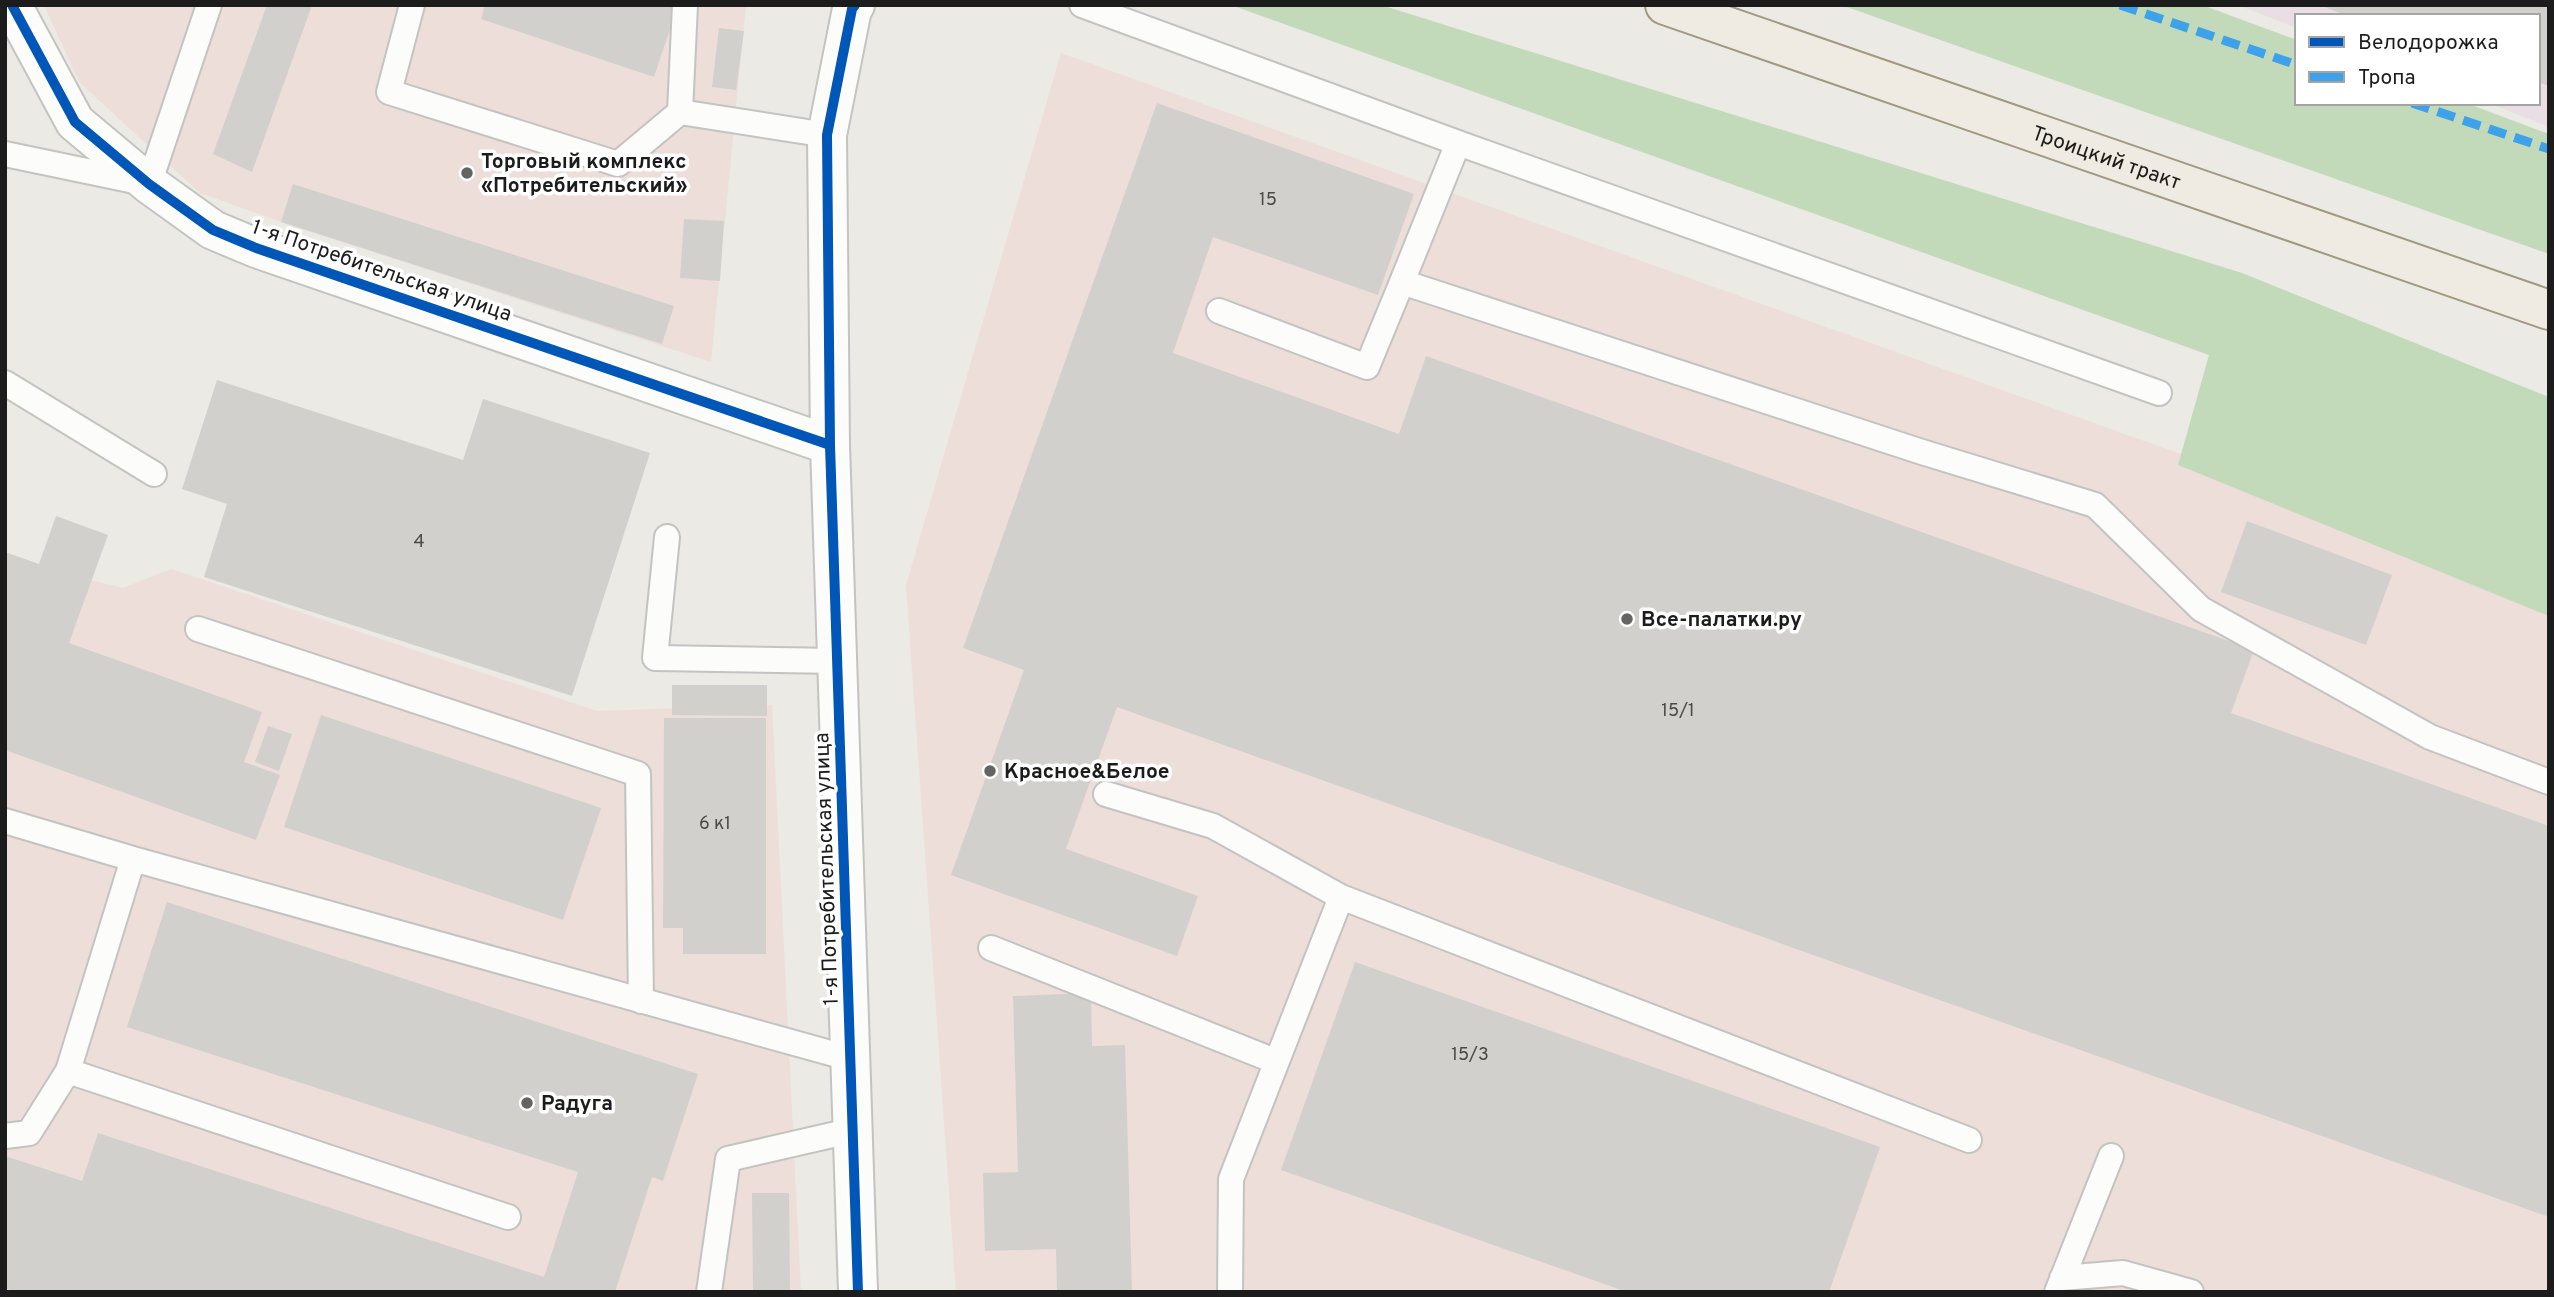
<svg xmlns="http://www.w3.org/2000/svg" width="2554" height="1297" font-family="Overpass,sans-serif">
<style>
.commercial{fill:#eddeda}
.industrial{fill:#e9dee3}
.forest{fill:#c3daba}
.building{fill:#d1d0cc}
.lines{fill:none;stroke-linecap:round;stroke-linejoin:round}
.service-casing{stroke:#c3c3c1;stroke-width:28}
.minor-casing{stroke:#c3c3c1;stroke-width:42}
.tertiary-casing{stroke:#c3c3c1;stroke-width:42}
.primary-casing{stroke:#a19982;stroke-width:42}
.service{stroke:#fcfcfb;stroke-width:24}
.minor{stroke:#fcfcfb;stroke-width:38}
.tertiary{stroke:#fcfcfb;stroke-width:38}
.primary{stroke:#efebe3;stroke-width:38}
.quiet{stroke:#3da2ea;stroke-width:9;stroke-dasharray:18 9;stroke-linecap:butt}
.cycleway-casing{stroke:#fff;stroke-width:15}
.cycleway{stroke:#0057b8;stroke-width:10}
.poi-dot{fill:#646462;stroke:#fff;stroke-width:2.5}
.labels{text-anchor:middle;stroke-width:7;stroke-linejoin:round;paint-order:stroke}
.number-label{font-size:18px;fill:#494948}
.street-label{font-size:21px;fill:#1c1c1c;stroke:#fff}
.poi-label{font-size:21px;font-weight:bold;fill:#1c1c1c;stroke:#fff;text-anchor:start}
</style>
<rect width="100%" height="100%" fill="#ebeae5"/>
<path class="commercial" d="M 44,5 L 746,5 L 711,362 L 281,222 L 200,193 L 79,82 Z
M 1061,53 L 2549,586 L 2549,1292 L 956,1292 L 906,585 Z
M 5,559 L 123,588 L 171,569 L 597,711 L 772,705 L 801,1292 L 13,1292 L 5,1289 Z"/>
<path class="industrial" d="M 2238,5 L 2549,5 L 2549,127 L 2489,103 L 2538,103 L 2538,16 L 2297,16 L 2297,28 Z"/>
<path class="forest" d="M 1231,5 L 1381,5 L 2242,273 L 2549,397 L 2549,616 L 2178,465 L 2209,355 Z
M 1841,5 L 2202,5 L 2297,40 L 2297,103 L 2466,103 L 2549,134 L 2549,254 Z"/>
<path class="building" d="M 267,5 L 312,5 L 252,172 L 213,154 Z
M 485,5 L 678,5 L 654,77 L 481,19 Z
M 2319,5 L 2549,5 L 2549,86 L 2538,82 L 2538,16 L 2348,16 Z
M 719,28 L 744,31 L 736,90 L 712,87 Z
M 1157,103 L 1414,194 L 1378,295 L 1213,237 L 1173,353 L 1399,434 L 1426,356 L 2254,650 L 2231,713 L 2549,826 L 2549,1217 L 1117,707 L 1066,849 L 1198,896 L 1177,956 L 951,875 L 1024,670 L 963,648 Z
M 293,184 L 674,306 L 662,344 L 281,222 Z
M 684,219 L 724,221 L 720,281 L 680,278 Z
M 217,380 L 463,460 L 483,399 L 650,453 L 572,696 L 204,577 L 227,504 L 182,489 Z
M 56,516 L 108,535 L 69,643 L 262,712 L 244,762 L 280,775 L 256,840 L 5,750 L 5,552 L 39,564 Z
M 2247,521 L 2392,575 L 2366,645 L 2221,592 Z
M 672,685 L 767,685 L 767,716 L 672,715 Z
M 321,715 L 601,808 L 563,920 L 284,827 Z
M 664,718 L 766,718 L 766,954 L 683,954 L 683,928 L 663,928 Z
M 268,726 L 292,734 L 279,771 L 255,762 Z
M 167,902 L 698,1074 L 663,1181 L 652,1177 L 615,1292 L 16,1292 L 5,1288 L 5,1156 L 82,1181 L 98,1133 L 544,1277 L 578,1172 L 127,1027 Z
M 1355,962 L 1880,1147 L 1829,1292 L 1627,1292 L 1281,1170 Z
M 1091,993 L 1092,1046 L 1125,1045 L 1132,1292 L 1057,1292 L 1056,1249 L 985,1251 L 983,1173 L 1018,1172 L 1013,996 Z
M 752,1193 L 789,1193 L 790,1292 L 753,1292 Z"/>
<g class="lines">
<defs>
<path id="service" d="M 412,5 L 389,92 L 618,164 L 680,112 L 827,135
M 1082,5 L 1458,143 L 1402,282 L 1922,452 L 2095,505 L 2201,609 L 2430,737 L 2549,782
M 680,112 L 685,5
M 1458,143 L 2159,393
M 5,154 L 149,184 L 209,5
M 1219,311 L 1367,367 L 1402,282
M 5,383 L 154,474
M 667,537 L 655,658 L 837,661
M 198,629 L 638,774 L 641,1001
M 1106,794 L 1213,826 L 1341,897
M 5,821 L 133,859
M 991,948 L 1275,1061
M 5,1136 L 29,1133 L 68,1071
M 508,1217 L 68,1071 L 133,859 L 852,1059
M 2062,1278 L 2123,1273 L 2191,1292
M 709,1292 L 728,1159 L 854,1130
M 1230,1292 L 1231,1179 L 1341,897 L 1969,1140
M 2057,1292 L 2111,1156"/>
<path id="minor" d="M 830,445 L 827,135 L 852,9 L 855,5"/>
<path id="tertiary" d="M 12,5 L 75,122 L 149,184 L 213,230 L 256,248 L 830,445 L 858,1292"/>
<g id="primary">
<path id="s1" d="M 1665,5 L 2549,310"/>
</g>
</defs>
<use href="#service" class="service-casing"/>
<use href="#minor" class="minor-casing"/>
<use href="#tertiary" class="tertiary-casing"/>
<use href="#primary" class="primary-casing"/>
<use href="#service" class="service"/>
<use href="#minor" class="minor"/>
<use href="#tertiary" class="tertiary"/>
<use href="#primary" class="primary"/>
<path class="quiet" d="M 2120,5 L 2297,65
M 2412,103 L 2549,149"/>
<defs>
<path id="cycleway" d="M 12,5 L 75,122 L 149,184 L 213,230 L 256,248 L 830,445
M 855,5 L 852,9 L 827,135 L 830,445 L 858,1292"/>
</defs>
<use href="#cycleway" class="cycleway-casing"/>
<use href="#cycleway" class="cycleway"/>
</g>
<g class="poi-dot">
<circle cx="467" cy="173" r="7"/>
<circle cx="1627" cy="619" r="7"/>
<circle cx="990" cy="771" r="7"/>
<circle cx="527" cy="1103" r="7"/>
</g>
<g class="labels">
<g class="number-label">
<text x="1268" y="205">15</text>
<text x="419" y="547">4</text>
<text x="1678" y="716">15/1</text>
<text x="715" y="829">6 к1</text>
<text x="1470" y="1060">15/3</text>
</g>
<g class="street-label">
<text dy="7" stroke="none"><textPath href="#s1" startOffset="467">Троицкий тракт</textPath></text>
<text transform="translate(382 270) rotate(19)" y="7">1-я Потребительская улица</text>
<text transform="translate(826 869) rotate(-92)" y="7">1-я Потребительская улица</text>
</g>
<g class="poi-label">
<text x="481" y="168">Торговый комплекс<tspan x="481" dy="24">«Потребительский»</tspan></text>
<text x="1641" y="626">Все-палатки.ру</text>
<text x="1004" y="778">Красное&amp;Белое</text>
<text x="541" y="1110">Радуга</text>
</g>
</g>
<rect width="2554" height="1297" fill="none" stroke="#1c1c1c" stroke-width="14"/>
<rect x="2295" y="14" width="245" height="91" fill="#ffffff" stroke="#a4a4a4" stroke-width="2"/>
<rect x="2309" y="37" width="35" height="10" fill="#0057b8" stroke="#a4a4a4" stroke-width="2"/>
<text x="2358" y="49" font-size="21" fill="#1c1c1c">Велодорожка</text>
<rect x="2309" y="72" width="35" height="10" fill="#3da2ea" stroke="#a4a4a4" stroke-width="2"/>
<text x="2358" y="84" font-size="21" fill="#1c1c1c">Тропа</text>
</svg>
